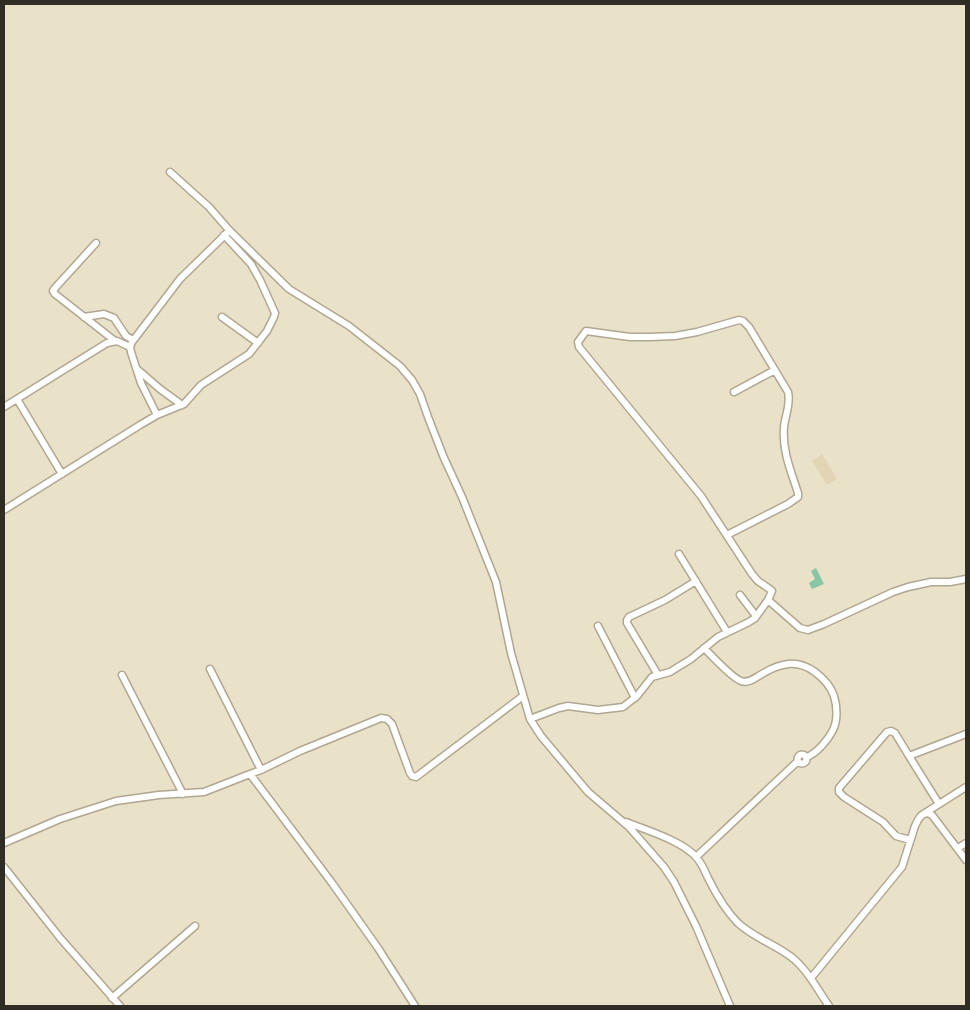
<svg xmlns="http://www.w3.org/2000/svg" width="970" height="1010" font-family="Helvetica,sans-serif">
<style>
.built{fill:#e1d5b6}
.water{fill:#88c6a3}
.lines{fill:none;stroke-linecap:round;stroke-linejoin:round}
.street-casing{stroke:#b0a791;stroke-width:9}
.street{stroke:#fff;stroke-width:6}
</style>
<rect width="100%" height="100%" fill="#eae1c9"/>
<path class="built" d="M 822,454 L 837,479 L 827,485 L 812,461 Z"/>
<path class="water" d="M 816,568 L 824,584 L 812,589 L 809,583 L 815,579 L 811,571 Z"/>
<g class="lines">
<defs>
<path id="street" d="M 170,172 L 209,207 L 229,230 L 289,289 L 349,326 L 400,366 L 412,380 L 420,394 L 428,417 L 444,458 L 462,497 L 496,582 L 511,653 L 530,719 L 541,736 L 588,792 L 629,827 L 664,867 L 674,882 L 696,926 L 730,1006
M 96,243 L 55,288 L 53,291 L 55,294 L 115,341
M 84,317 L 104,314 L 114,318 L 126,336 L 133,340
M 222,317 L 258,343
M 138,370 L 160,389 L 182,405
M 734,392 L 775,370
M 17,399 L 62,474
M 4,407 L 107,343 L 117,341 L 130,347
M 157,415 L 141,383 L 131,352 L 130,347 L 132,342 L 180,279 L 227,233
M 4,510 L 140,425 L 157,415 L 184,404 L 201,385 L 249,354 L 267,331 L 274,317 L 275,313 L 260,280 L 251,264 L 224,235
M 727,535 L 788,504 L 798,497 L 798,493 C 791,471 782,451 784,427 C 785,416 791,404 788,392 L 749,327 L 743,321 L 739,320 L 697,332 L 675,336 L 650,337 L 630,337 L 586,331 L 578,342 L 579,347 L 701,496 L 752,574 L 758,581 L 771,590 L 772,591 L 768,600
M 679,554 L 727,632
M 740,595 L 756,616
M 598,626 L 635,698
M 704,648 C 712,656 732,678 741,681 C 749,684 756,677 762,674 C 780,663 797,659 815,672 C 823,678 831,687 834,696 C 837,706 838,720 833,730 C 828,740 817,753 807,757
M 210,669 L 261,770
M 122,675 L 183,794
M 658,675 L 627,623 L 627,620 L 629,617 L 665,600 L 696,581
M 530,719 L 559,708 L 568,706 L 598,710 L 623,707 L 637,696 L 652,677 L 670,672 L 691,659 L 718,637 L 749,622 L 755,618 L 768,600 L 800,628 L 808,630 L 824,624 L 893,592 L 908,587 L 931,582 L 950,582 L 966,579
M797.5 759a4.5 4.5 0 1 1 9 0a4.5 4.5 0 1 1-9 0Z
M 909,756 L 939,804
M 250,774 L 261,770 L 300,751 L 381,718 L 387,719 L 392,724 L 410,773 L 412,776 L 416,777 L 523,696
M 925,813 L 966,787
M 626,822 C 646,830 683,841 697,858 C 702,864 705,871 708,878 C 716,894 725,910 738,923 C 755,939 778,945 795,960 C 810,973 818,991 829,1006
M 910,840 L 896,836 L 883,822 L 844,797 L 839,792 L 839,788 L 887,732 L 891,731 L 895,733 L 909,756 L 966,734
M 4,843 L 60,819 L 116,801 L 159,795 L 204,792 L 250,774 L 332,883 L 378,948 L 415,1006
M 958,848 L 966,843
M 696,857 L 798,761
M 4,867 L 61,939 L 120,1006
M 811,978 L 902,867 L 915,826 C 918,820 920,814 927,813 L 932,815 L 966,860
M 112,998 L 195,926"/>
</defs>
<use href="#street" class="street-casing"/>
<use href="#street" class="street"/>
</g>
<rect width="970" height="1010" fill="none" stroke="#302d24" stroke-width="10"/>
</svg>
